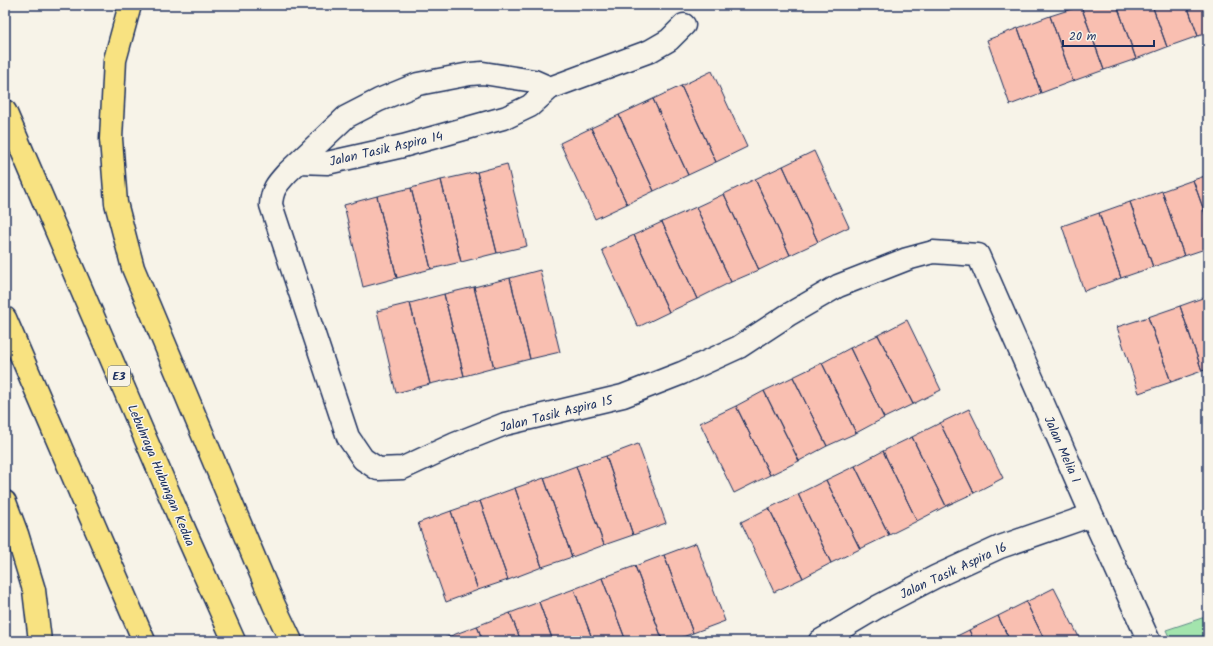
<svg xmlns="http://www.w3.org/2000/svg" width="1213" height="646" font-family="Kalam,sans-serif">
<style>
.green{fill:#a3e4ad;stroke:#5f8a86}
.building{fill:#f9bfb1;stroke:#1b2f5e}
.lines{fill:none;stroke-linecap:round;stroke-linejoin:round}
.minor-casing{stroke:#1b2f5e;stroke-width:25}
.motorway-casing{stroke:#1b2f5e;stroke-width:25}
.minor{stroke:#f7f3e8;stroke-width:22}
.motorway{stroke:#f8e281;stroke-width:22}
.labels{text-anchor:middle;stroke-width:3;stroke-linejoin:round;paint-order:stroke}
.shield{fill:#f7f3e8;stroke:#5d6a87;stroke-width:1}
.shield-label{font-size:12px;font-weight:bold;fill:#1b2f5e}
.street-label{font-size:13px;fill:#1b2f5e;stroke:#f7f3e8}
</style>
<rect width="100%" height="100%" fill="#f7f3e8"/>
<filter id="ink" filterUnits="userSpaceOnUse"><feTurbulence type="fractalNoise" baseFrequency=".025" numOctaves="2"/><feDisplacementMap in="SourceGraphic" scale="8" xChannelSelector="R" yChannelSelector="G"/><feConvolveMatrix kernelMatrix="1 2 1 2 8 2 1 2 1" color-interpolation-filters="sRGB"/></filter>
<g filter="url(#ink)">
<path class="green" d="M 1208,616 L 1208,641 L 1171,641 L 1166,630 Z"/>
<path class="building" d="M 1083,5 L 1117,5 L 1136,59 L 1104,70 L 1081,6 Z
M 1117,5 L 1152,5 L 1167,47 L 1136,59 Z
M 1152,5 L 1187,5 L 1198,36 L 1167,47 Z
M 1187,5 L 1208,5 L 1208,33 L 1198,36 Z
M 1081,6 L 1104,70 L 1073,81 L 1050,16 Z
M 1050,16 L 1073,81 L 1041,93 L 1018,28 Z
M 1018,28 L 1041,93 L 1010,105 L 987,40 Z
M 712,71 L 747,147 L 716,162 L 681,86 Z
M 681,86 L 716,162 L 688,175 L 653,99 Z
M 653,99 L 688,175 L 654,191 L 619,115 Z
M 619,115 L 654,191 L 627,204 L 591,128 Z
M 591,128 L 627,204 L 595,219 L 560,143 Z
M 814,151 L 849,227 L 818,242 L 783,166 Z
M 507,164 L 527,246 L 497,253 L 477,172 Z
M 783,166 L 818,242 L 790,255 L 755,179 Z
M 477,172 L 497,253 L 461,262 L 441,180 Z
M 1208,175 L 1208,222 L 1193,180 Z
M 755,179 L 790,255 L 759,270 L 724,194 Z
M 441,180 L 461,262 L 431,269 L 411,188 Z
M 1193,180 L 1208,222 L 1208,248 L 1184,256 L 1162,191 Z
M 411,188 L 431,269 L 397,278 L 377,196 Z
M 1162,191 L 1184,256 L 1153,267 L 1130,202 Z
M 724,194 L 759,270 L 731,282 L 696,207 Z
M 377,196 L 397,278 L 363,287 L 344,205 Z
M 1130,202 L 1153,267 L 1121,278 L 1099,213 Z
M 696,207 L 731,282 L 697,299 L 662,222 Z
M 1099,213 L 1121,278 L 1084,291 L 1062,226 Z
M 662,222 L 697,299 L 669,312 L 634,235 Z
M 634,235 L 669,312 L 638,327 L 602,250 Z
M 540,270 L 560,352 L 530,359 L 510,278 Z
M 510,278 L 530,359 L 494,368 L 474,287 Z
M 474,287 L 494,368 L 464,376 L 444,294 Z
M 444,294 L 464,376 L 430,384 L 410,303 Z
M 1208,296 L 1208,369 L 1202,371 L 1180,306 Z
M 410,303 L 430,384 L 396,393 L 377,311 Z
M 1180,306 L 1202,371 L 1171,382 L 1148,317 Z
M 1148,317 L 1171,382 L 1139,393 L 1117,327 Z
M 907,320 L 941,390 L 913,404 L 878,335 Z
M 878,335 L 913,404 L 884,418 L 850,348 Z
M 850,348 L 884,418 L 856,433 L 822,363 Z
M 822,363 L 856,433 L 827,446 L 793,377 Z
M 793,377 L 827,446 L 799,461 L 764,391 Z
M 764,391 L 799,461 L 770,475 L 736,406 Z
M 736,406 L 770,475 L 734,493 L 700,423 Z
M 969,409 L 1003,478 L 974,493 L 940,423 Z
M 940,423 L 974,493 L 946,506 L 912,437 Z
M 912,437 L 946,506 L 917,521 L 883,451 Z
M 638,444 L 666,523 L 633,535 L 606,456 Z
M 883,451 L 917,521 L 889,535 L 855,466 Z
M 606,456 L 633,535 L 604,545 L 576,466 Z
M 576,466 L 604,545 L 572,557 L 544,478 Z
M 855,466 L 889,535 L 860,549 L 826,480 Z
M 544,478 L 572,557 L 542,567 L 515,488 Z
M 826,480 L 860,549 L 831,563 L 798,494 Z
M 515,488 L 542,567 L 508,580 L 480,501 Z
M 798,494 L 831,563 L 803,578 L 769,508 Z
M 480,501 L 508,580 L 478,590 L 451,511 Z
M 769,508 L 803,578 L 774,592 L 741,522 Z
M 451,511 L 478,590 L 446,602 L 418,523 Z
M 696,543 L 725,621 L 693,633 L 664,555 Z
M 664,555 L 693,633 L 673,641 L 663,641 L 635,566 Z
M 635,566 L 663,641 L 626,641 L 602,578 Z
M 602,578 L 626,641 L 593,641 L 574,589 Z
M 1054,588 L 1081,641 L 1045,641 L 1026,602 Z
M 574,589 L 593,641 L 553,641 L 539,602 Z
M 539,602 L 553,641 L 521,641 L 510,613 Z
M 1026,602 L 1045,641 L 1010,641 L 998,616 Z
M 510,613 L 521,641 L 483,641 L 477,626 Z
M 998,616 L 1010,641 L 974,641 L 969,630 Z
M 477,626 L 483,641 L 446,641 L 445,638 Z
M 969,630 L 974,641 L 947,641 Z"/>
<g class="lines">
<defs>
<path id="minor" d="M 550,88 L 650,51 L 669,40 L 684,25
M 299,162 L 327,163 L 403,146 L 507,117 L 530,106 L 550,88 L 534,81 L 483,73 L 470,74 L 418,84 L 379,100 L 346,117 L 287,173 C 277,184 272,189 271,205 L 348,437 L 363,459 L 378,469 L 403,468 L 455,444 L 505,424 L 623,396 L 682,373 L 739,347 L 788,315 L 838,286 L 907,259 L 933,252 L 978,255 L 1092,515 L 1149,641
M 820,641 L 879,606 L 935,577 L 1000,547 L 1092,515"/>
<path id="motorway" d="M 130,5 L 115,60 L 111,139 L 116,203 L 133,268 L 274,605 L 291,641
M 5,111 L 185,531 L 234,641
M 5,318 L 144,641
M 5,502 L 17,534 L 34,590 L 40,641"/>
</defs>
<use href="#minor" class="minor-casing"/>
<use href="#motorway" class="motorway-casing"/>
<use href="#minor" class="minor"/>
<use href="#motorway" class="motorway"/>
</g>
</g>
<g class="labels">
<rect class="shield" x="108" y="366" width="22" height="20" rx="3"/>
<g class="shield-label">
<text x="119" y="380">E3</text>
</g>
<g class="street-label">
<text transform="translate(386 148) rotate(-13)" y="5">Jalan Tasik Aspira 14</text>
<text transform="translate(556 413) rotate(-14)" y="5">Jalan Tasik Aspira 15</text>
<text transform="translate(1063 449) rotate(66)" y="5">Jalan Melia 1</text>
<text transform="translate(162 475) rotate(67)" y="5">Lebuhraya Hubungan Kedua</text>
<text transform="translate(953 570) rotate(-25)" y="5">Jalan Tasik Aspira 16</text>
</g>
</g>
<rect width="1213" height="646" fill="none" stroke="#f7f3e8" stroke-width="20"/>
<rect x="10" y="10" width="1193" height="626" fill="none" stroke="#1b2f5e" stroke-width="1.5" filter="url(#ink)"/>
<path d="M1063 40v6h91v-6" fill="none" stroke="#1b2f5e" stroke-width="2"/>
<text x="1069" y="40" font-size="12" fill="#1b2f5e" stroke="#f7f3e8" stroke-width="3" paint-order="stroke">20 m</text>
</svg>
